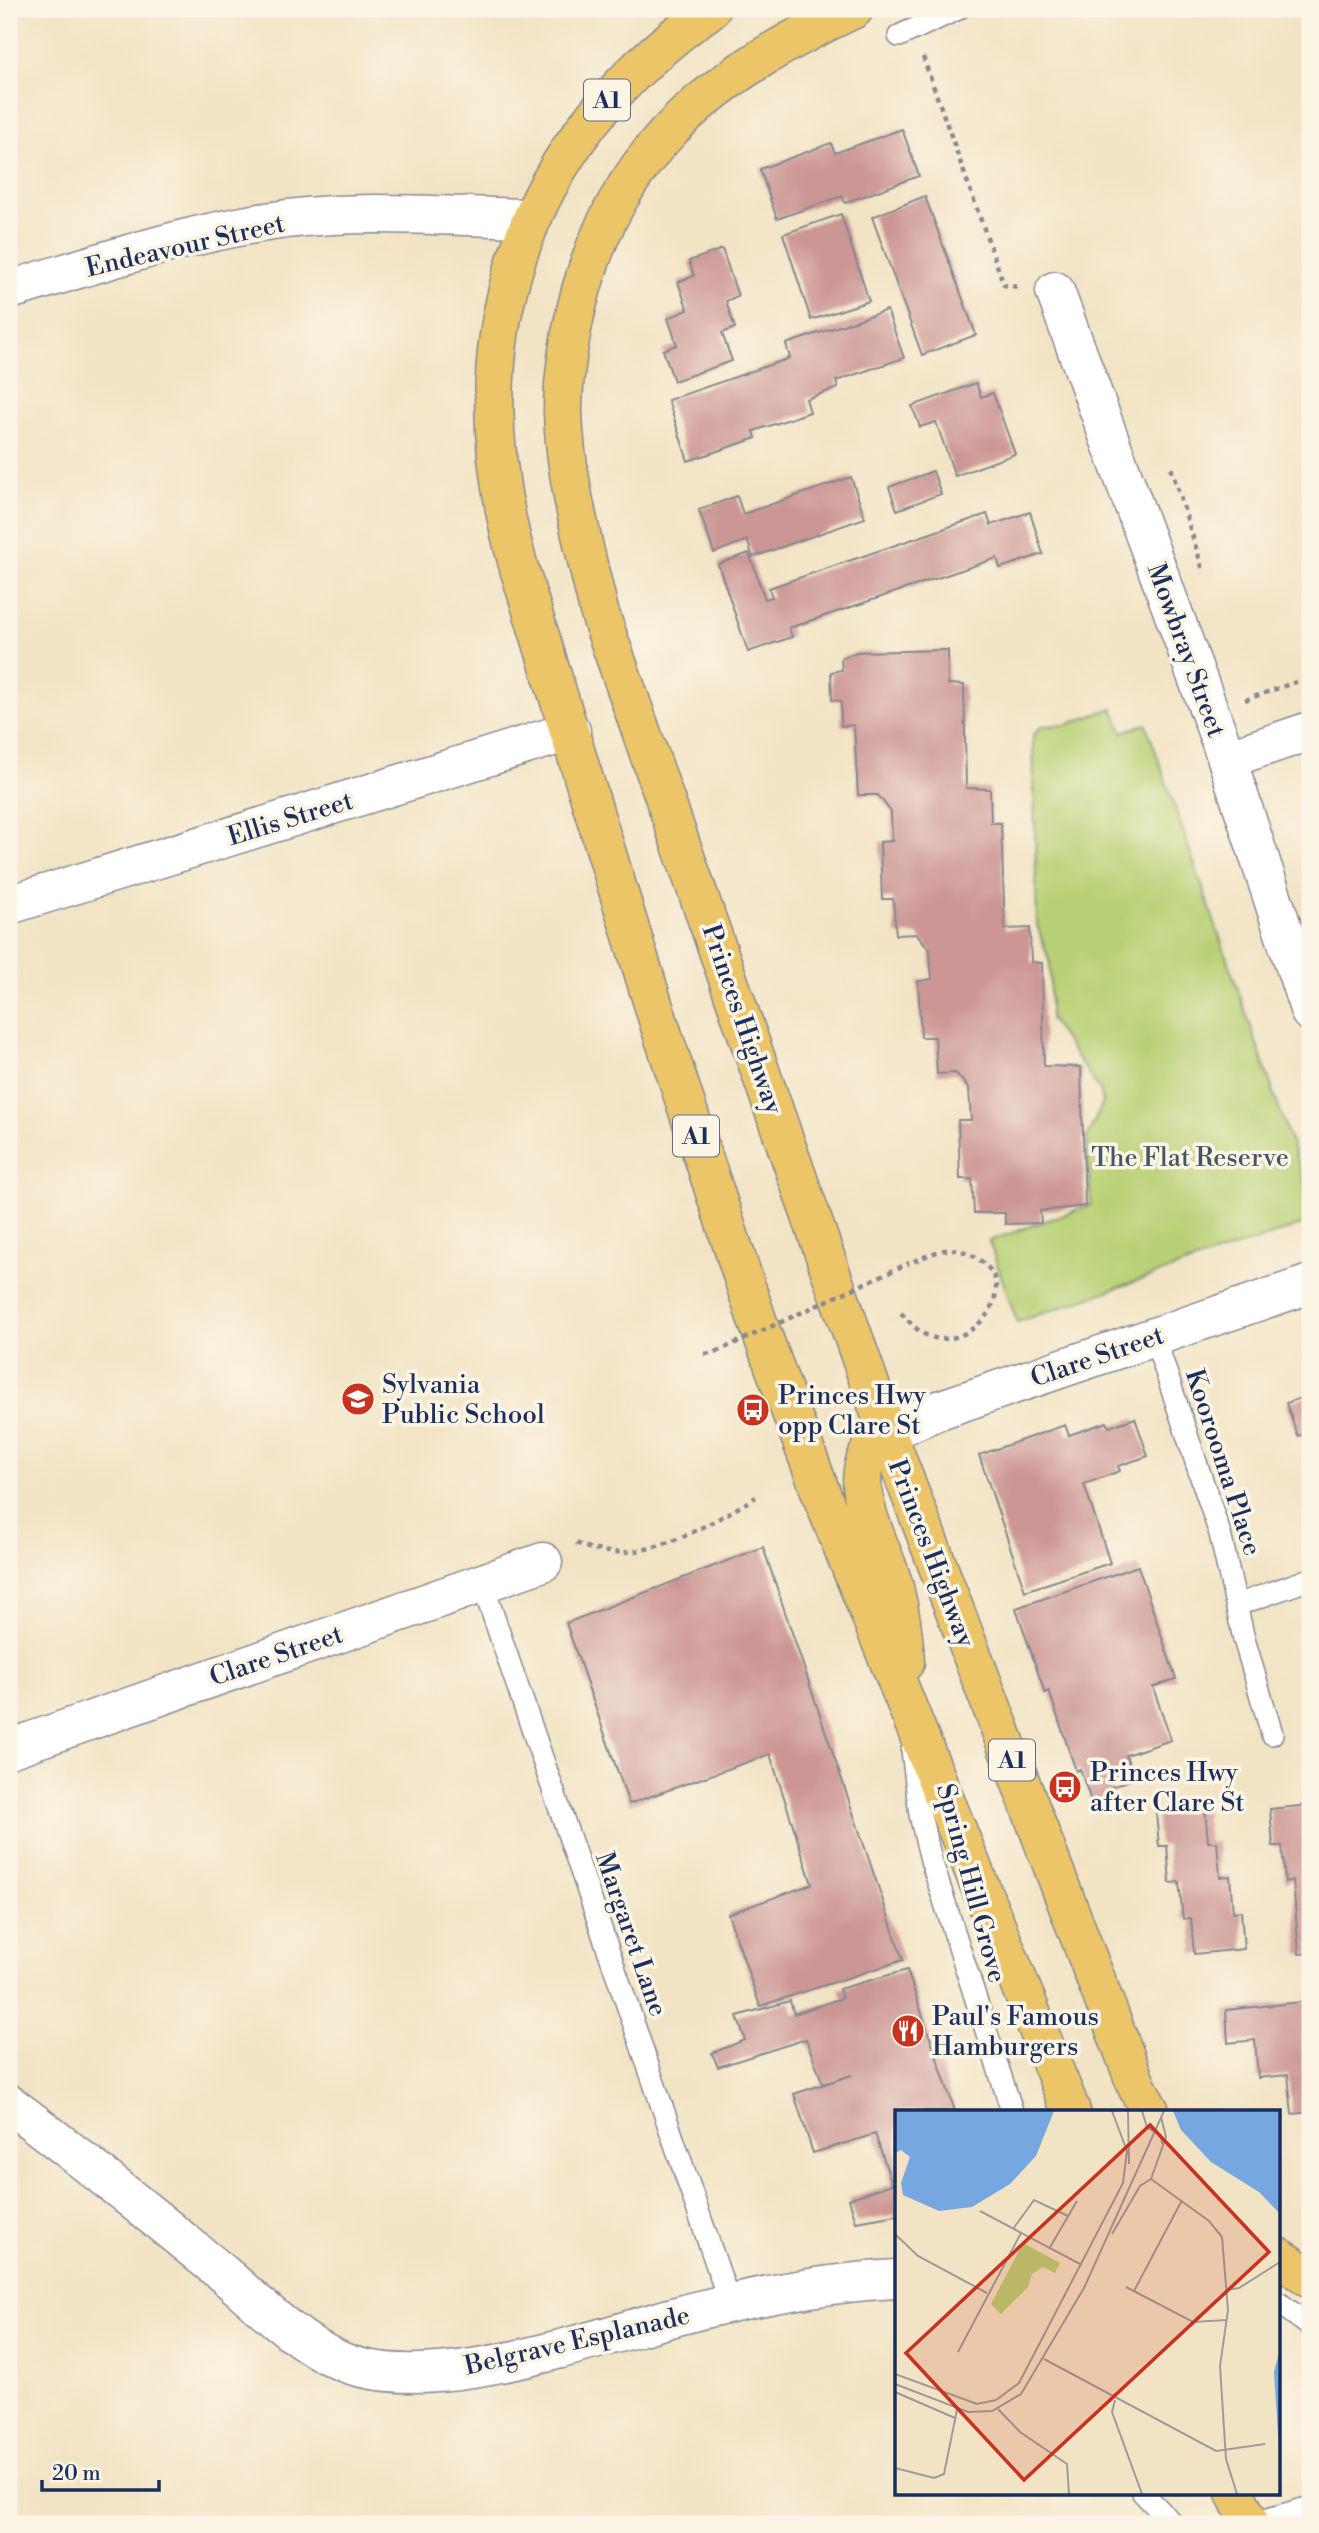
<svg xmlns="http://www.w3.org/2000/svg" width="1319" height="2533" font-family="'Libre Bodoni',serif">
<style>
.green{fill:#b8d075;stroke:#6a806a;stroke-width:2}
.building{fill:#cc9694}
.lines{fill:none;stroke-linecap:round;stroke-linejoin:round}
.service-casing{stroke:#868991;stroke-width:24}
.minor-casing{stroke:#868991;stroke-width:41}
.tertiary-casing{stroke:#868991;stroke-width:41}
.trunk-casing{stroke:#868991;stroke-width:41}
.path{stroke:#868991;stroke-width:4.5;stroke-dasharray:5 5;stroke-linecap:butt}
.service{stroke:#fff;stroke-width:21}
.minor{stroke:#fff;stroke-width:38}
.tertiary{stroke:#fff;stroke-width:38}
.trunk{stroke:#edc569;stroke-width:38}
.path-bridge{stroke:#868991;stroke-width:4.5;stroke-dasharray:5 5;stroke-linecap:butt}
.labels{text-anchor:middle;stroke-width:7;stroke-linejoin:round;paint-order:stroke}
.shield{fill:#fcf5e5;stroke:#5e6a86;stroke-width:2}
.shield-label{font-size:24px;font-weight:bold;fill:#1b2f5e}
.street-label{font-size:26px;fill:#1b2f5e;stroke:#fcf5e5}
.park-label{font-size:26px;fill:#425764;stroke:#fcf5e5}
.poi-label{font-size:26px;fill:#1b2f5e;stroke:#fcf5e5;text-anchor:start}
.inset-road{fill:none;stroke:#9c9b9b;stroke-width:2}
.view{fill:#c8321e;fill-opacity:0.15;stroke:#c8321e;stroke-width:3.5}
.inset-edge{fill:none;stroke:#1b2f5e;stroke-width:3.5}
</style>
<rect width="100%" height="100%" fill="#fcf5e5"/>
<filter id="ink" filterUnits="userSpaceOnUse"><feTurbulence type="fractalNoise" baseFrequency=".0143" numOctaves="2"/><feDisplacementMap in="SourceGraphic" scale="14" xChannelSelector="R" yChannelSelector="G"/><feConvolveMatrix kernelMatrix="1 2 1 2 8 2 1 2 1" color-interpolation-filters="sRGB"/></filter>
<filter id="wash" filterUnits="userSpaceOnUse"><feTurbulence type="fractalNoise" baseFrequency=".00686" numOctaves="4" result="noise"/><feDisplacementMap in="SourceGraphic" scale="28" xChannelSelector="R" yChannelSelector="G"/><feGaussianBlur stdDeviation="1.57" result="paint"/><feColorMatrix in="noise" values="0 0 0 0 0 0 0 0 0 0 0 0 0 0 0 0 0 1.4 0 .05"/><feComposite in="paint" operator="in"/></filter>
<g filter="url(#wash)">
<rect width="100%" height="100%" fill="#f2e3c4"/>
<path class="green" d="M 1113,708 L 1122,732 L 1146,724 L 1310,1198 L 1310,1222 L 1017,1322 L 989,1241 L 1091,1205 L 1087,1137 L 1103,1103 L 1101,1092 L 1050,1019 L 1050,963 L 1037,925 L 1033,735 L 1042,726 L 1066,725 Z"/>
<g id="blocks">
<path class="building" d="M 902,129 L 919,176 L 845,203 L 842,196 L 777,219 L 760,169 L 831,143 L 835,153 Z
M 925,196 L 976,335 L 922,355 L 872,217 Z
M 841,214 L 869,301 L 811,320 L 783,234 Z
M 722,249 L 738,296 L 726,301 L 735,328 L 722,333 L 732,361 L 674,381 L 663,350 L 677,345 L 668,318 L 688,310 L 678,282 L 694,276 L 689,261 Z
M 887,310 L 904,358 L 836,381 L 838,388 L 806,399 L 810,412 L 754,431 L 756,438 L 688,461 L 668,400 L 790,358 L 786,344 Z
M 976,383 L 981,397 L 993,393 L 1015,454 L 955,476 L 936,422 L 920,427 L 912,406 Z
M 933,471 L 941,494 L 897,510 L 889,487 Z
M 851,477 L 865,518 L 753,557 L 747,540 L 714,553 L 699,510 L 737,496 L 743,514 Z
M 1030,512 L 1043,554 L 1000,568 L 997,558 L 789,628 L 792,637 L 748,652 L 718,564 L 749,553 L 765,599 L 772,597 L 769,588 L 987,514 L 991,525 Z
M 948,650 L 948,684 L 964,685 L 966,788 L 990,789 L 991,823 L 1001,823 L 1005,929 L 1030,928 L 1031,962 L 1042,963 L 1044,1066 L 1081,1067 L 1085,1206 L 1040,1211 L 1041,1223 L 1005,1224 L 1005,1213 L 974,1213 L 972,1179 L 960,1179 L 958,1120 L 971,1120 L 969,1089 L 956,1073 L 937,1074 L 935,1037 L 921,1037 L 918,981 L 932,979 L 930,950 L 917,934 L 896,935 L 893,899 L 882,899 L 880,842 L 892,841 L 891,812 L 878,795 L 858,795 L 854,725 L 841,726 L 841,701 L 832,700 L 831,672 L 842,670 L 841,658 L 857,652 Z
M 1310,1395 L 1310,1437 L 1308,1433 L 1298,1436 L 1286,1403 Z
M 1135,1418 L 1148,1456 L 1118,1466 L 1120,1471 L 1084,1484 L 1110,1563 L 1025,1591 L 979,1455 L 1065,1425 L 1069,1435 L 1107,1422 L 1109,1427 Z
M 763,1547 L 903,1960 L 760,2006 L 728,1914 L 812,1884 L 770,1754 L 629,1804 L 566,1623 Z
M 1138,1566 L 1176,1679 L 1153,1687 L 1171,1740 L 1126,1755 L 1134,1779 L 1111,1787 L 1113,1793 L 1091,1801 L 1080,1769 L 1076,1771 L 1049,1691 L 1045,1693 L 1016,1608 Z
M 1310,1623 L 1310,1648 L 1302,1625 Z
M 1310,1805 L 1310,1953 L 1299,1954 L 1293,1880 L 1285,1882 L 1282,1846 L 1273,1846 L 1270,1809 Z
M 1205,1808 L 1208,1842 L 1217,1842 L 1220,1877 L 1230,1876 L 1233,1912 L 1241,1911 L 1244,1949 L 1194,1954 L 1191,1918 L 1183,1919 L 1179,1882 L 1170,1883 L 1167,1846 L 1159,1846 L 1156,1812 Z
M 907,1970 L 955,2111 L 897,2111 L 897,2215 L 856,2222 L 849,2199 L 892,2184 L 875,2134 L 813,2153 L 794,2094 L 852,2075 L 823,2084 L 806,2039 L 718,2067 L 712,2053 L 745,2040 L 737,2016 L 790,2001 L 794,2014 L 842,1998 L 839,1989 Z
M 1310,2001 L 1310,2036 L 1302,2036 L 1305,2072 L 1310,2071 L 1310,2112 L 1292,2114 L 1288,2075 L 1258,2078 L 1255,2040 L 1228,2043 L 1226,2010 Z"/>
</g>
</g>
<g filter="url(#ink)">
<use href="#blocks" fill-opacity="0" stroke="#868991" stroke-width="2"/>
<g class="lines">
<defs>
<path id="service" d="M 899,36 L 958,9
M 1154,1336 L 1220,1534 L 1244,1639 L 1272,1734
M 482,1583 L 730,2304
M 1237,1605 L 1310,1579
M 912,1750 L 920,1815 L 931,1860 L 1012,2111
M 1279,2303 L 1310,2326
M 1143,2493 L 1173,2524
M 1250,2524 L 1310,2507"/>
<path id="minor" d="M 9,290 C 100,263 193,231 287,219 C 368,209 452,217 532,218
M 1055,291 L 1227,759 L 1310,1012
M 1227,759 L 1310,731
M 9,905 L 571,731
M 887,1433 L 936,1411 L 1310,1284
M 9,1749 L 543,1562"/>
<path id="tertiary" d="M 9,2104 C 81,2157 150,2214 220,2271 C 257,2302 294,2340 338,2360 C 432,2402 608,2332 704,2309 C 767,2294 833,2282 897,2279"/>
<path id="trunk" d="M 711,9 C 518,144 454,342 519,568 L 658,1020 L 758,1323 L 824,1501 L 1071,2111
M 854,9 C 722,71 624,140 582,287 C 571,327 563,370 563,412 C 565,479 584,546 599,611 L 887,1433 L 1137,2087 L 1150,2111
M 887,1433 C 833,1472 882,1540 894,1587 C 900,1611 904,1637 905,1662
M 1279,2257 L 1310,2278
M 1235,2493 L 1250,2524"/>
</defs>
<use href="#service" class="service-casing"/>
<use href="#minor" class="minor-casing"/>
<use href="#tertiary" class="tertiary-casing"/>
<use href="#trunk" class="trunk-casing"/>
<path class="path" d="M 923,57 L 1004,285 L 1019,287
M 1171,468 L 1204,573
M 1245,700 L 1310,677
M 901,1313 C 909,1321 916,1330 926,1335 C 968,1355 1023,1292 981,1261 C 970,1253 958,1248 945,1250 C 933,1252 920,1259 909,1263
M 705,1354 L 716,1352
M 576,1543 C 635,1572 705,1527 756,1497"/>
<use href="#service" class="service"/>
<use href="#minor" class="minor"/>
<use href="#tertiary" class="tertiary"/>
<use href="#trunk" class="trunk"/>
<path class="path-bridge" d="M 716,1352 L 909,1263"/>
</g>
</g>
<defs>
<symbol id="school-disc" viewBox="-11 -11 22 22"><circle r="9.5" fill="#c8321e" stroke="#fcf5e5"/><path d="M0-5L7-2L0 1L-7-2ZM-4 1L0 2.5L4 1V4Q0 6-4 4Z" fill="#fff"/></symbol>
<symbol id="bus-disc" viewBox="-11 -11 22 22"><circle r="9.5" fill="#c8321e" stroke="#fcf5e5"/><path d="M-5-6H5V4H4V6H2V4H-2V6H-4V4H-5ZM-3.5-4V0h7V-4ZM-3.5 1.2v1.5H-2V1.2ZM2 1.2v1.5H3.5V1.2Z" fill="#fff"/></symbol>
<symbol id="restaurant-disc" viewBox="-11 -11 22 22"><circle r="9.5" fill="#c8321e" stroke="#fcf5e5"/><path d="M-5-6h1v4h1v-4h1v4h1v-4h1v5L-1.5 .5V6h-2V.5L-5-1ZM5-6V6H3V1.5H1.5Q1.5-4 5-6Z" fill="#fff"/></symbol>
</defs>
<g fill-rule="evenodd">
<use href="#school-disc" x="339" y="1380" width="38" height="38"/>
<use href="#bus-disc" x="734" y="1391" width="38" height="38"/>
<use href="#bus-disc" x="1046" y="1768" width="38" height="38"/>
<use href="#restaurant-disc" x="889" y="2012" width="38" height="38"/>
</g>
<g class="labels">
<g class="shield">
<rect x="584" y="79.5" width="46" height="41" rx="5"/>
<rect x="673" y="1115.5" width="46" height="41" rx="5"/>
<rect x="989" y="1739.5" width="46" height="41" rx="5"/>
</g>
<g class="shield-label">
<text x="607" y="108">A1</text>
<text x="696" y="1144">A1</text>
<text x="1012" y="1768">A1</text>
</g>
<g class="street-label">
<text transform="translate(185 245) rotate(-13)" y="9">Endeavour Street</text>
<text transform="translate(1187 650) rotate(70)" y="9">Mowbray Street</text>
<text transform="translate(290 818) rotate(-17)" y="9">Ellis Street</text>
<text transform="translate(743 1019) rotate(71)" y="9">Princes Highway</text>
<text transform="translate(1097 1356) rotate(-19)" y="9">Clare Street</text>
<text transform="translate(1224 1462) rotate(72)" y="9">Koorooma Place</text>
<text transform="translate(932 1553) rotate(69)" y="9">Princes Highway</text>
<text transform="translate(276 1655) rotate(-19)" y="9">Clare Street</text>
<text transform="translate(972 1883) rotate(75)" y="9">Spring Hill Grove</text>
<text transform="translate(632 1934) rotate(71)" y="9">Margaret Lane</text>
<text transform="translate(577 2340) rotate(-13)" y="9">Belgrave Esplanade</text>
</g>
<g class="park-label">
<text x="1190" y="1166">The Flat Reserve</text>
</g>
<g class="poi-label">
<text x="382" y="1393">Sylvania<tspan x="382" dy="30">Public School</tspan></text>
<text x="778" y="1404">Princes Hwy<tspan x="778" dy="30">opp Clare St</tspan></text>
<text x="1090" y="1781">Princes Hwy<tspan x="1090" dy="30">after Clare St</tspan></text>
<text x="932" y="2025">Paul's Famous<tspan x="932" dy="30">Hamburgers</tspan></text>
</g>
</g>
<g transform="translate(895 2110)">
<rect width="385" height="385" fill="#f2e3c4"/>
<path d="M 128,133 L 165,153 L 160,163 L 148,157 L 137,164 L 133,177 L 106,204 L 96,194 Z" fill="#b8d075"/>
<path d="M 0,1 L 159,1 L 141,46 L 115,74 L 77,97 L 44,101 L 8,85 L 6,73 L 15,47 L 6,40 L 0,43 ZM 278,1 L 385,1 L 385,104 L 364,82 L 316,52 L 286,20 ZM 385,238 L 385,356 L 379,262 Z" fill="#76a7e1"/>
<path class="inset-road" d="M 233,1 L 234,54M 247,1 L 252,17 L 266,26 L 267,34M 256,69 L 314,111 L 327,127 L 333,200 L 325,256 L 331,349 L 342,384M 256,69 L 271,27 L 266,7M 85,101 L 187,155M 118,119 L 139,90 L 173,106M 0,124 L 23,146 L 92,183M 217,124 L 245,76 L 256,69M 154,139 L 182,91M 231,177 L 298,212 L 332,210M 331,180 L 344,178 L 385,152M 239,181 L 286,92M 63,242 L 126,123M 149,249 L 321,341 L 370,334M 0,264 L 82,294 L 101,290 L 124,273 L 228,73 L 232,41 L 217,1M 0,274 L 73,302 L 97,301 L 126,284 L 189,178 L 269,1M 0,282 L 60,308M 220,290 L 217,302 L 247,384M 103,299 L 125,322 L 172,354 L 174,384M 0,358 L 39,368 L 49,364 L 62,300"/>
<path class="view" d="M 255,15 L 374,142 L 129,370 L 11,243 Z"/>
<rect width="385" height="385" class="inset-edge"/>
</g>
<rect width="1319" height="2533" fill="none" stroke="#fcf5e5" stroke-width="35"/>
<path d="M42 2480v10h117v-10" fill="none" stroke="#1b2f5e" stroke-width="3.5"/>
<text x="52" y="2480" font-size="21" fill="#1b2f5e" stroke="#fcf5e5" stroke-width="5" paint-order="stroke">20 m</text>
</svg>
